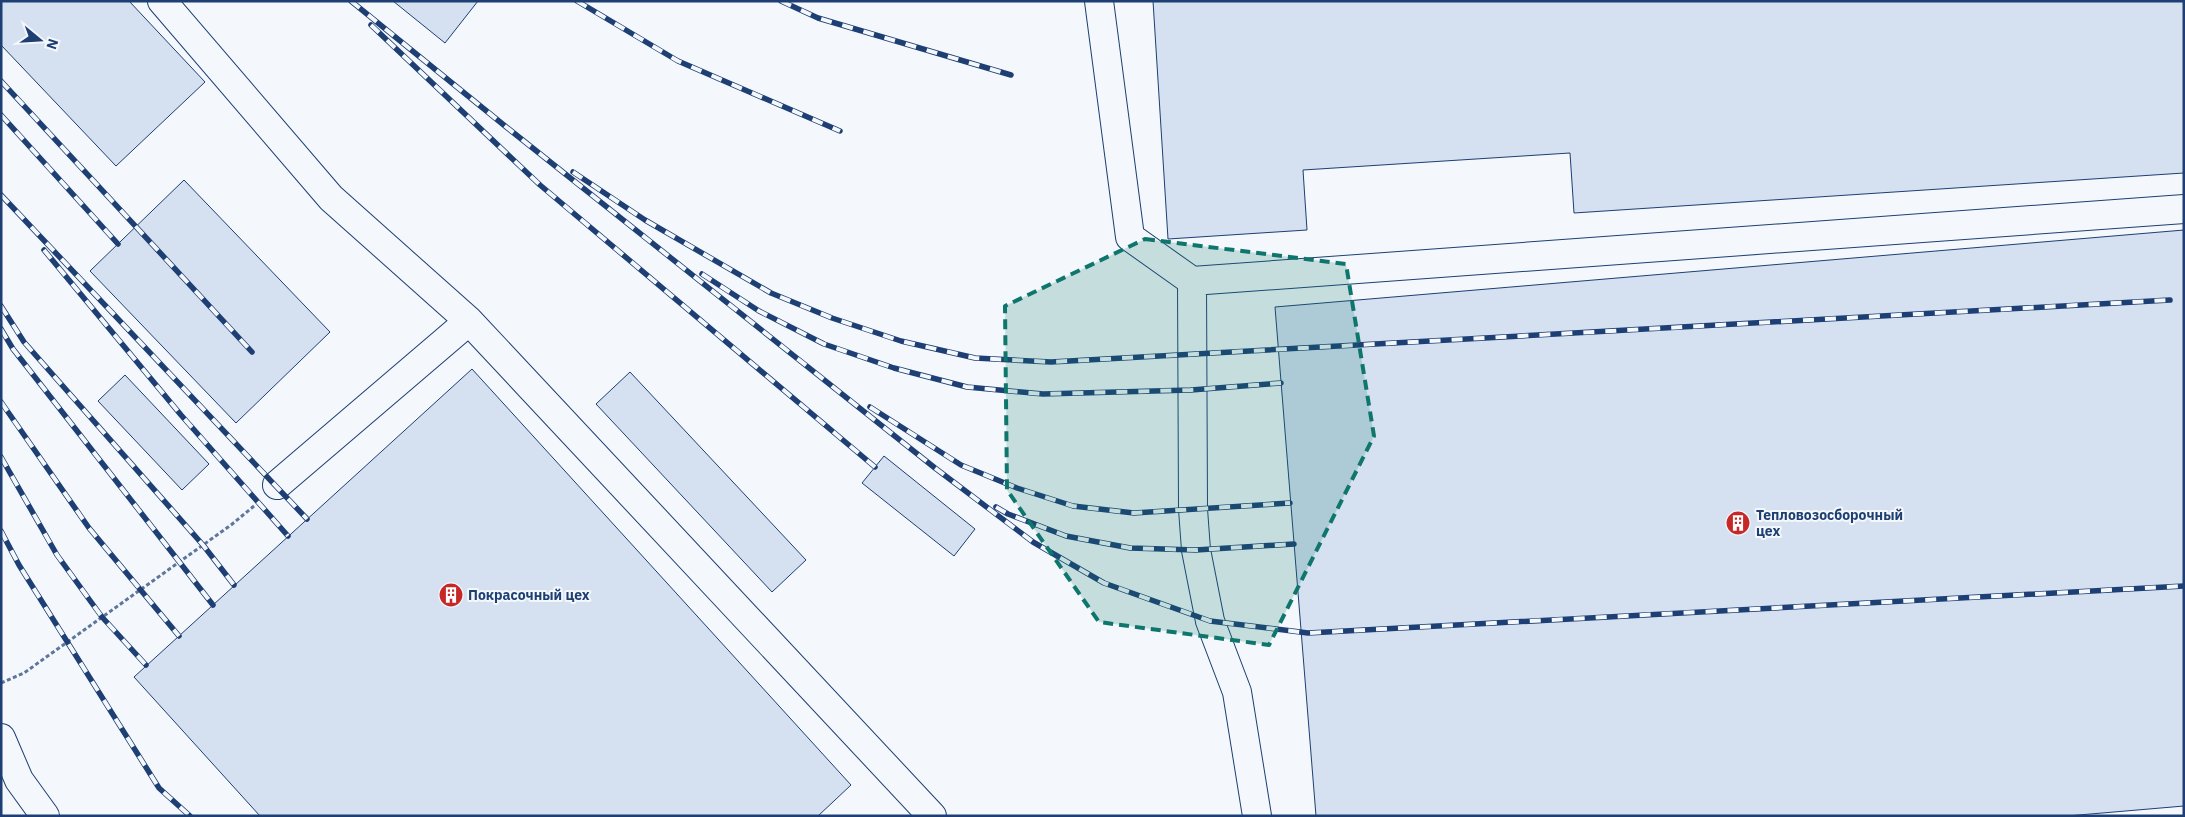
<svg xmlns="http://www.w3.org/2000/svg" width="2185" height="817" font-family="'IBM Plex Sans',sans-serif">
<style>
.building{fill:#d5e0f0;stroke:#1d3f73}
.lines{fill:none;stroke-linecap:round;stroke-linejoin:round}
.minor-casing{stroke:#1d3f73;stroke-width:30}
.path{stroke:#5e769c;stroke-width:3;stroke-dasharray:4 2.5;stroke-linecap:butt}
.minor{stroke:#f4f7fb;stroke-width:28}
.rail-casing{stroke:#1d3f73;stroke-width:5.5}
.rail{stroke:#f4f7fb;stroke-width:4;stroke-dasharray:11;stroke-linecap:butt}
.marked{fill:#0f766e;fill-opacity:0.2;stroke:#0f766e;stroke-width:4;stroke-dasharray:10 6;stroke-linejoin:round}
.labels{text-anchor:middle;stroke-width:4;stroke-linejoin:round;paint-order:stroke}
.poi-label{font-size:14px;font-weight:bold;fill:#1d3f73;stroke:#f4f7fb;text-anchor:start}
</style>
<rect width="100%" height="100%" fill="#f4f7fb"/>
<path class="building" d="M 1,1 L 129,1 L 205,82 L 116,166 L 1,45 Z
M 393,1 L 478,1 L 445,43 Z
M 1153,1 L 2184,1 L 2184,173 L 1574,213 L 1570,153 L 1303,170 L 1307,230 L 1168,239 Z
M 184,180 L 330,332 L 236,423 L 90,271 Z
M 2184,230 L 2184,806 L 2067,816 L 1316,816 L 1275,307 Z
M 472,369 L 851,785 L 818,816 L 260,816 L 134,677 Z
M 630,372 L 806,560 L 772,592 L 596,404 Z
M 125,375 L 209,464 L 182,490 L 98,401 Z
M 884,456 L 975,529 L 954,556 L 862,483 Z"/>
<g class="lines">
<defs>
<path id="minor" d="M 162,1 L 331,198 L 469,321 L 932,816
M 1099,1 L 1130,237 L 1192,281 L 1193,509 L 1196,550 L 1210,621 L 1237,692 L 1257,816
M 1192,281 L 2184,209
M 277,485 L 469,321
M 1,738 L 19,780 L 45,816"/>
</defs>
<use href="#minor" class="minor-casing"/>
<path class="path" d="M 1,683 L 24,673 L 231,525 L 254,506"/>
<use href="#minor" class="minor"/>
<defs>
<path id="rail" d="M 351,1 L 505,126 L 935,468 L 1033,542 L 1104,583 L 1210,621 L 1308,633 L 2184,586
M 577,1 L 678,61 L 840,131
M 781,1 L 818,18 L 1011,75
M 371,25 L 540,185 L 875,467
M 1,81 L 252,352
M 1,115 L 118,244
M 573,172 L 645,220 L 771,293 L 832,318 L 901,341 L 975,358 L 1051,362 L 2170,300
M 1,195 L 307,519
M 44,250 L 181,415 L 288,536
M 702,274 L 759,311 L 824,344 L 894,368 L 967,387 L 1043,394 L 1191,390 L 1281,383
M 1,306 L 24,342 L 203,545 L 234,585
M 1,329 L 13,349 L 213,605
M 1,402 L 89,528 L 179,636
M 870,407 L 961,465 L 1017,488 L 1073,506 L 1134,513 L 1290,503
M 1,457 L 57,555 L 102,617 L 146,665
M 996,507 L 1008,514 L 1066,536 L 1130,548 L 1196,550 L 1294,544
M 1,531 L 19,565 L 159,788 L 190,816"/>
</defs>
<use href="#rail" class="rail-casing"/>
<use href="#rail" class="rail"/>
</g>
<path class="marked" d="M 1145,239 L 1346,264 L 1374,436 L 1269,645 L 1099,622 L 1007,490 L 1005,306 Z"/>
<defs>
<symbol id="building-disc" viewBox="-11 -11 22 22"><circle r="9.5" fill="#c62828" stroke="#f4f7fb"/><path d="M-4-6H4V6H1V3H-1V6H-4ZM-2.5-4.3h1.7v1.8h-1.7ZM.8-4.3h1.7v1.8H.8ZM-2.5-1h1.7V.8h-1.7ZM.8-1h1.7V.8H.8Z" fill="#fff"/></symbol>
</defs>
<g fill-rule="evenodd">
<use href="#building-disc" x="1724" y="509" width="28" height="28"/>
<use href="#building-disc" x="437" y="581" width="28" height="28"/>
</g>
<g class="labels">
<g class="poi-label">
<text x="1756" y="520">Тепловозосборочный<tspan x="1756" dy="16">цех</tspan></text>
<text x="468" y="600">Покрасочный цех</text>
</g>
</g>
<rect width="2185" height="817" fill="none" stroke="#1d3f73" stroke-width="5"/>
<g transform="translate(40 40) rotate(108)" stroke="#f4f7fb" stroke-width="4" paint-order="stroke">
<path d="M0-4L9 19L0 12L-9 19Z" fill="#1d3f73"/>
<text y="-8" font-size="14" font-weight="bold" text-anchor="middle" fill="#1d3f73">N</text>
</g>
</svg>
